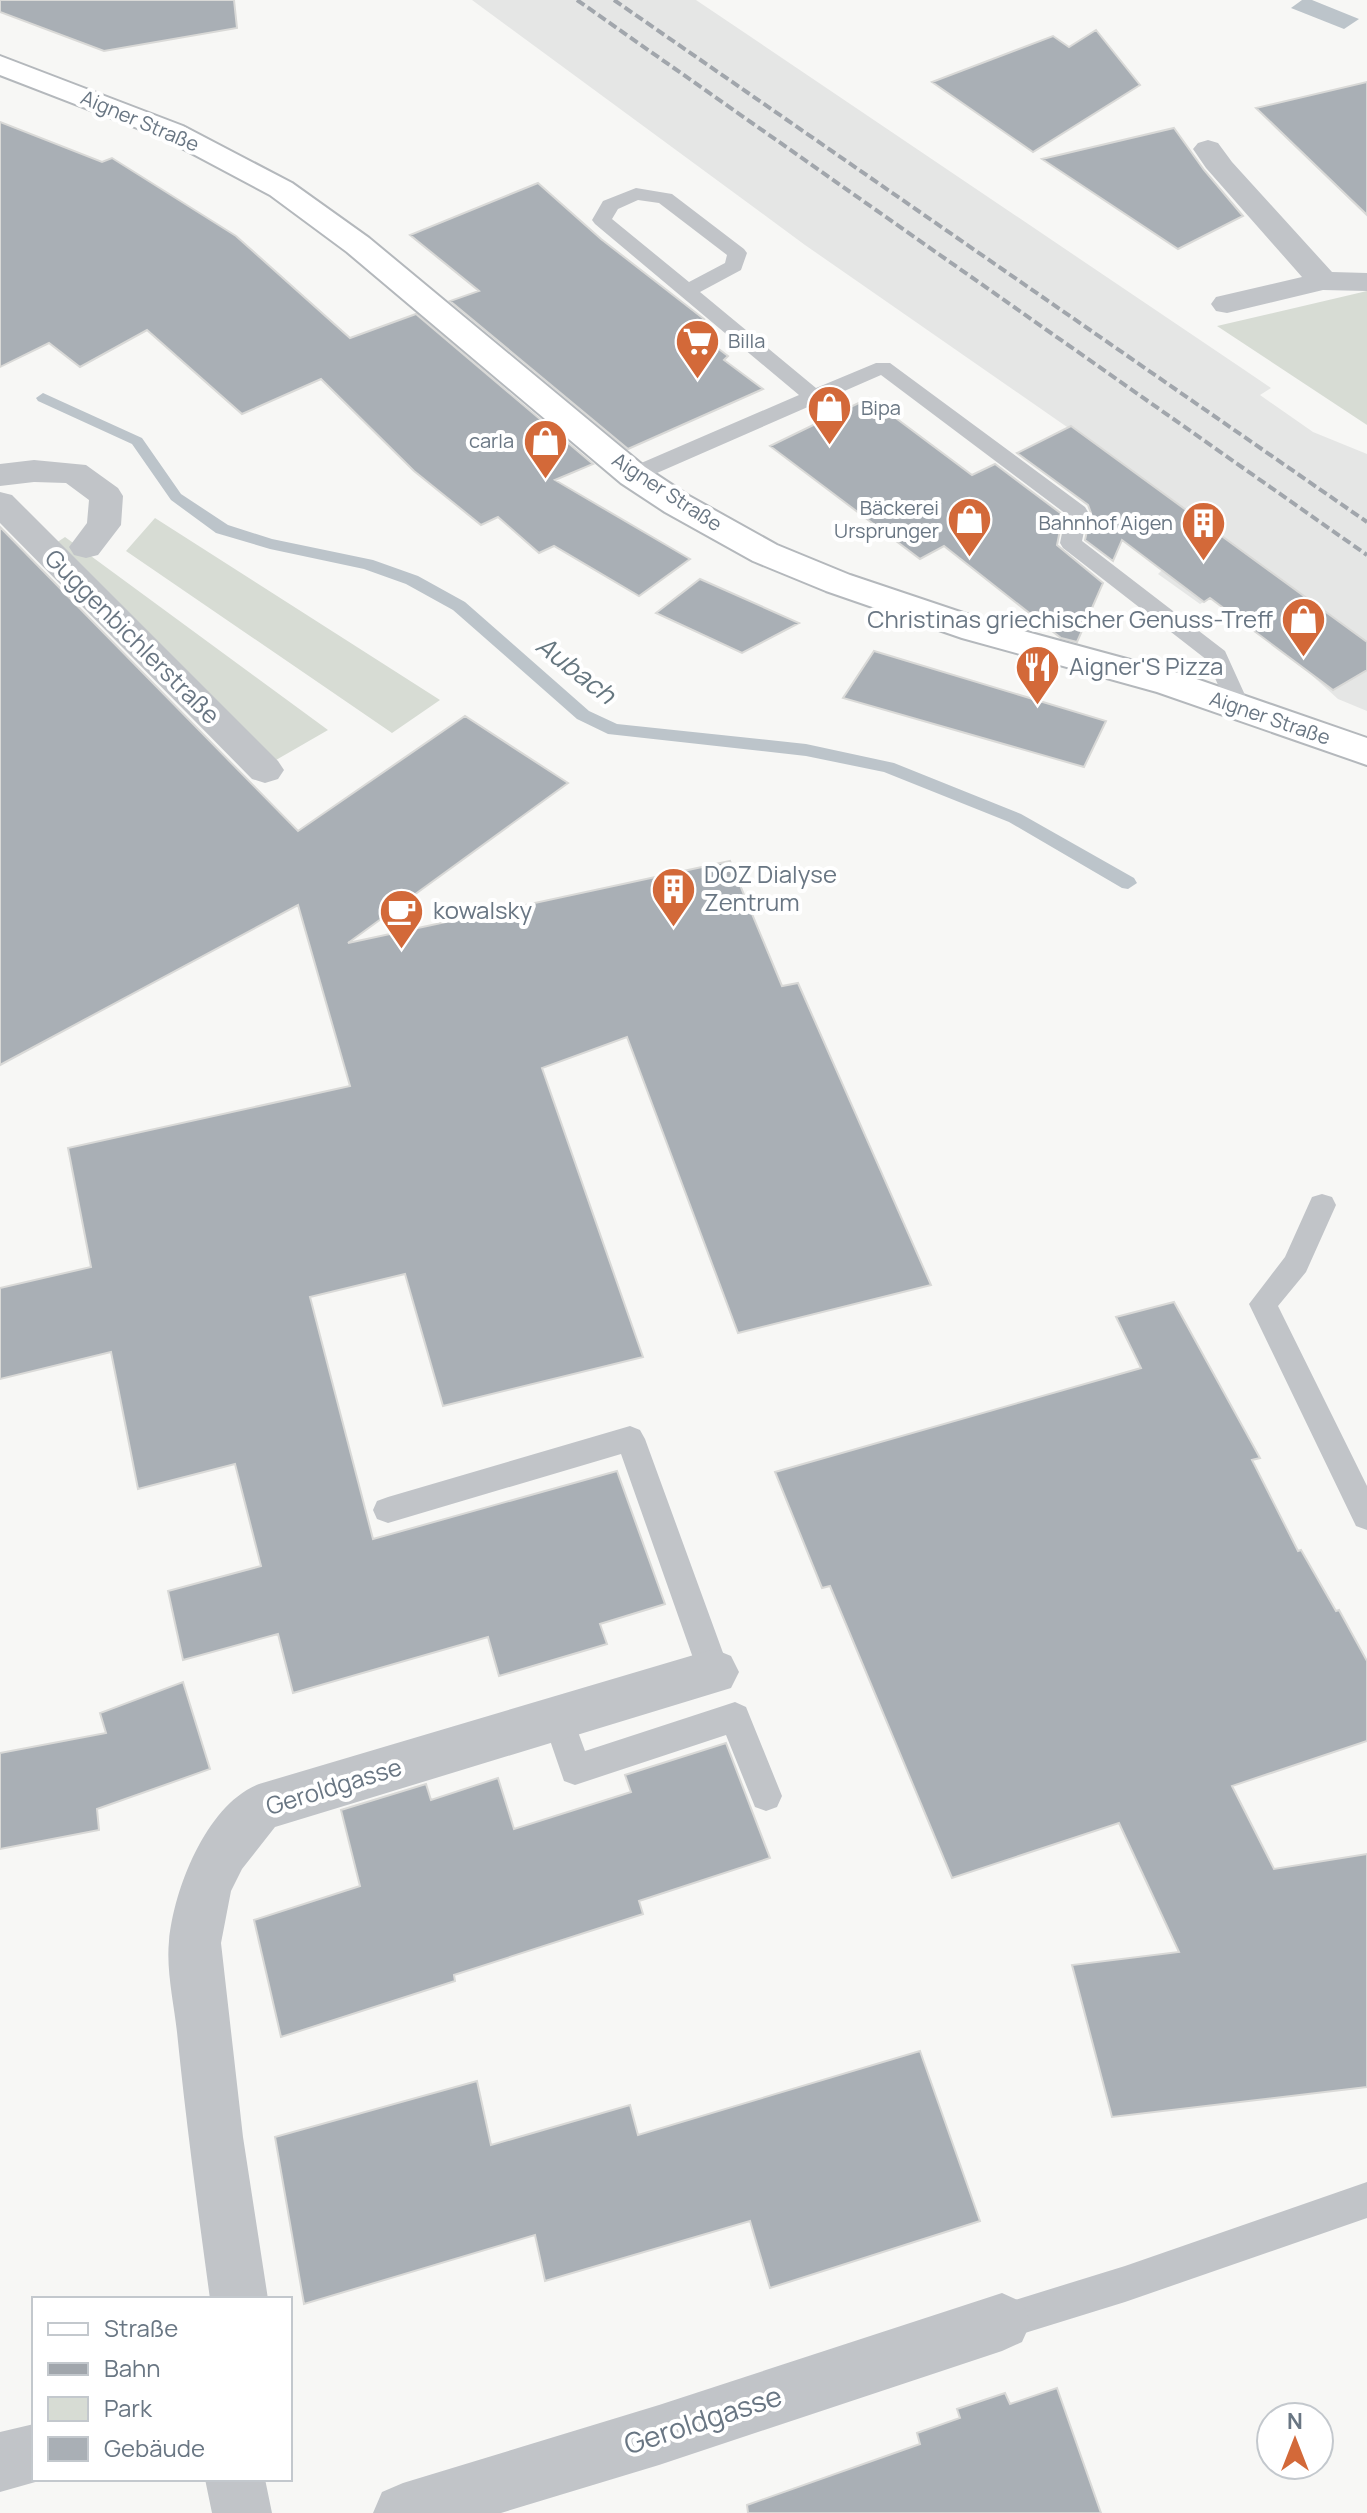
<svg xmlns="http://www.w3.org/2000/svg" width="1367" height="2513" font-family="Manrope,sans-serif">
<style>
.built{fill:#e5e6e5}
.green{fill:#d7dcd4}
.water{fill:#bcc4ca}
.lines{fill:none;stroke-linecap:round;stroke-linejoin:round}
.stream{fill:#bcc4ca;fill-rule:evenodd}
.building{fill:#a9afb5;stroke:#d9d9d7;stroke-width:2}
.secondary-casing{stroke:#b4b8bc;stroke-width:4}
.lane{fill:#c1c4c8;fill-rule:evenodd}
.street{fill:#c1c4c8;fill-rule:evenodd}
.secondary{fill:#fff;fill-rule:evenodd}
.rail{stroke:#a1a6ac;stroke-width:4;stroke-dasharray:9 4;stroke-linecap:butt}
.labels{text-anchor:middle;stroke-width:8;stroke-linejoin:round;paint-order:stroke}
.far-street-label{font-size:20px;fill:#697683;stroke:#fff}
.far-poi-label{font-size:20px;fill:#697683;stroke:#fff;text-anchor:end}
.poi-label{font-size:24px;fill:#697683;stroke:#fff;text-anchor:start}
.street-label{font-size:24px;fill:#697683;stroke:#fff}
.water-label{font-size:26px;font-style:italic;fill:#65767f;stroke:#fff}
.near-street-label{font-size:28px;fill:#697683;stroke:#fff}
</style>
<rect width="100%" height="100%" fill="#f7f7f5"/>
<path class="built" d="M 472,0 L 696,0 L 1246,371 L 1271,388 L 1260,395 L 1313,432 L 1367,454 L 1367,711 L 1338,699 L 1307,671 L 1211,598 L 1200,604 L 1158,574 L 1162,570 L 1067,427 L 805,245 Z"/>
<path class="green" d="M 1367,291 L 1367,425 L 1217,326 Z
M 155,518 L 440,700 L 392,733 L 126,551 Z
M 65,537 L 328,730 L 276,760 L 56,543 Z"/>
<path class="water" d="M 1302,0 L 1312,0 L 1359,19 L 1344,29 L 1291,8 Z"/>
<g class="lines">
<path class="stream" d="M 43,393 L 142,438 L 181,494 L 228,525 L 272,539 L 373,560 L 418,576 L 465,602 L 589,711 L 617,724 L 806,744 L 894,763 L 1021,814 L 1134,878 L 1137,883 L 1128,889 L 1122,888 L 1009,822 L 884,772 L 806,756 L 608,734 L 577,719 L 453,610 L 406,584 L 364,569 L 270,549 L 216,533 L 171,500 L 132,444 L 38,401 L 36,398 Z"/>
</g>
<path class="building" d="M 0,0 L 234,0 L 237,28 L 104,51 L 0,12 Z
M 1096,30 L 1140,85 L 1033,152 L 932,82 L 1053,36 L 1069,47 Z
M 1367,82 L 1367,215 L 1256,108 Z
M 0,122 L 102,162 L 112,158 L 236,236 L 350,338 L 416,314 L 593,464 L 555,480 L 690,559 L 639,596 L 554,546 L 539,553 L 498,517 L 481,525 L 414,471 L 321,379 L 242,414 L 147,330 L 80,367 L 49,343 L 0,367 Z
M 1174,128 L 1204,170 L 1243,216 L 1178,249 L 1042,159 Z
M 538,183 L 601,239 L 704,319 L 690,327 L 728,356 L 724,360 L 763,389 L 628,449 L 450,301 L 479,291 L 410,235 Z
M 869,398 L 972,475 L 995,464 L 1063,515 L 1057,545 L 1103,583 L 1077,642 L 1061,638 L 944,546 L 920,559 L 770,446 Z
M 1071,426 L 1367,642 L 1367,670 L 1333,690 L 1210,598 L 1204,602 L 1122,540 L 1113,561 L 1085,540 L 1091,513 L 1088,505 L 1017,453 Z
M 0,527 L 298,831 L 465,716 L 568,783 L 348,943 L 730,861 L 782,986 L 798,983 L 931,1285 L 738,1333 L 627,1037 L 542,1068 L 643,1357 L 443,1406 L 405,1274 L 310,1297 L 373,1539 L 617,1471 L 665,1604 L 600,1624 L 607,1644 L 499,1676 L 488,1637 L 293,1693 L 278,1634 L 183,1660 L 168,1591 L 261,1566 L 235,1464 L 138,1489 L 111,1352 L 0,1379 L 0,1288 L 91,1267 L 68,1148 L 350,1086 L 298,905 L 0,1065 Z
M 700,579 L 799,623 L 742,653 L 656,613 Z
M 874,651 L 1106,721 L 1084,767 L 843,698 Z
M 1174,1302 L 1260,1458 L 1252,1460 L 1298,1551 L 1301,1550 L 1336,1611 L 1339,1610 L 1367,1661 L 1367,1741 L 1232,1786 L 1274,1869 L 1367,1854 L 1367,2087 L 1112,2117 L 1072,1965 L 1179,1952 L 1119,1823 L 952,1878 L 830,1586 L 822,1588 L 775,1472 L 1141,1368 L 1116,1317 Z
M 183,1682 L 210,1769 L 97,1809 L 99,1830 L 0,1849 L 0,1753 L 106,1733 L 100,1713 Z
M 726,1743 L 770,1858 L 639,1901 L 643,1914 L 454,1975 L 455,1981 L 281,2037 L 254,1920 L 360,1886 L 341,1810 L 426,1784 L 431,1800 L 498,1778 L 514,1829 L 631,1792 L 625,1775 Z
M 920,2051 L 980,2221 L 770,2288 L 750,2221 L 545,2281 L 535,2235 L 304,2304 L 275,2137 L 477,2081 L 491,2145 L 630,2105 L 638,2135 Z
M 1057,2388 L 1101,2513 L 748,2513 L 747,2505 L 920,2444 L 917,2433 L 960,2418 L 957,2409 L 1005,2393 L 1010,2404 Z"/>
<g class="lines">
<defs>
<path id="secondary" d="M 0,56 L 183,126 L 292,183 L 369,238 L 645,467 L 689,496 L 777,545 L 850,575 L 987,621 L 1182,674 L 1367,738 L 1367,765 L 1157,692 L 962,638 L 826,591 L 753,561 L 665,512 L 621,483 L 347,252 L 270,195 L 163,138 L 0,75 Z"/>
</defs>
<use href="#secondary" class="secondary-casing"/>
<path class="lane" d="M 636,188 L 672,194 L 744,249 L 747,253 L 741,270 L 700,292 L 816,388 L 876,363 L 890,363 L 1085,507 L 1088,512 L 1082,541 L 1225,651 L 1250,706 L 1246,712 L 1230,712 L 1207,660 L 1063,548 L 1060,543 L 1066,514 L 881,375 L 641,480 L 625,480 L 622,475 L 625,470 L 799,395 L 595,224 L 592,220 L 603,201 ZM 638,200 L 659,203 L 727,255 L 725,263 L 689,282 L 612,219 L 618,209 Z
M 1322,1194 L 1332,1197 L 1336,1205 L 1306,1272 L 1278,1306 L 1367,1486 L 1367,1530 L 1356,1526 L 1249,1304 L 1285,1257 L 1312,1197 Z
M 630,1426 L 640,1430 L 645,1439 L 730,1672 L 725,1682 L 714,1686 L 703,1682 L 698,1672 L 621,1454 L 388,1523 L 377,1519 L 373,1510 L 377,1501 L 388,1497 Z
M 735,1702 L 746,1707 L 782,1796 L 777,1807 L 766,1811 L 755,1807 L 726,1735 L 575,1785 L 564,1781 L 543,1720 L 548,1710 L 559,1705 L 570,1710 L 585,1751 Z
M 1367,2182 L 1367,2218 L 1125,2302 L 1002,2340 L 989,2335 L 984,2322 L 989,2309 L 1002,2304 L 1125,2266 Z"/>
<path class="street" d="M 1208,140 L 1218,143 L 1232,162 L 1332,272 L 1367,273 L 1367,291 L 1323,290 L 1227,313 L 1216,311 L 1211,304 L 1216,297 L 1302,277 L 1206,168 L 1193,149 L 1198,143 Z
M 34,460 L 86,465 L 118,488 L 123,496 L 121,525 L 98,555 L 86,558 L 74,555 L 69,547 L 87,523 L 89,500 L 66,483 L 34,482 L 0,486 L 0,464 Z
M 0,492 L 12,495 L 278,761 L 284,770 L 278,779 L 265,783 L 252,779 L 0,523 Z
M 714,1649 L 731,1656 L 739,1672 L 731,1688 L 275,1827 L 242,1869 L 231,1891 L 221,1943 L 243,2137 L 268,2299 L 210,2299 C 198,2210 186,2122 177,2032 C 174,2004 166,1970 169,1941 C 174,1888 207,1804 259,1784 Z
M 1002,2293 L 1022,2302 L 1031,2322 L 1022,2342 L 1002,2351 L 659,2465 L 501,2513 L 373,2513 L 382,2492 L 403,2483 L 659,2405 Z
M 34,2424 L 34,2479 L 46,2479 L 0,2492 L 0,2432 Z
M 205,2479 L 265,2479 L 272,2513 L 212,2513 Z"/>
<use href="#secondary" class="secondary"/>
<path class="rail" d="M 577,0 L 1367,555
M 614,0 L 1367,522"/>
</g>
<defs>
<symbol id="supermarket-pin" viewBox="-11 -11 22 30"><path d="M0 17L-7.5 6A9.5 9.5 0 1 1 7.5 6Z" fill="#d36939" stroke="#fff"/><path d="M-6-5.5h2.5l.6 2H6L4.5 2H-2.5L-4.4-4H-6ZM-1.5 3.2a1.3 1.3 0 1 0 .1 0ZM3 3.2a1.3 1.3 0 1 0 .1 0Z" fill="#fff"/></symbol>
<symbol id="shop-pin" viewBox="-11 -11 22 30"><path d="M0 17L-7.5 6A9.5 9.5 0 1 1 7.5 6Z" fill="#d36939" stroke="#fff"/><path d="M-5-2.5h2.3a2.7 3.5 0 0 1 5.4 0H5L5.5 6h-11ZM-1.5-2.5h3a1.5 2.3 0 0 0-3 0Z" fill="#fff"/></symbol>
<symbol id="building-pin" viewBox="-11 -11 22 30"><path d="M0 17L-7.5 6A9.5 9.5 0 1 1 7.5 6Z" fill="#d36939" stroke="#fff"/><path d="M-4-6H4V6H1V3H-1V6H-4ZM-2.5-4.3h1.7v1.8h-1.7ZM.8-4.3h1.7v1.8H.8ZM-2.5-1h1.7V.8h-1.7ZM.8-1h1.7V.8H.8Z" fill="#fff"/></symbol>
<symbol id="restaurant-pin" viewBox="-11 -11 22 30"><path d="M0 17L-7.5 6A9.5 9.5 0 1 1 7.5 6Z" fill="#d36939" stroke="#fff"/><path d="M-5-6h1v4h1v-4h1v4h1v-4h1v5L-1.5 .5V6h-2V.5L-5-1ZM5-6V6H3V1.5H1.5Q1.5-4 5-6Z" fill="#fff"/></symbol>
<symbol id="cafe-pin" viewBox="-11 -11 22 30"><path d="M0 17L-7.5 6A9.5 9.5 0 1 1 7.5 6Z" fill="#d36939" stroke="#fff"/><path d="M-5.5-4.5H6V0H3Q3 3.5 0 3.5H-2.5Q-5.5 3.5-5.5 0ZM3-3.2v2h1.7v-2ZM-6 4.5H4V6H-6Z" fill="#fff"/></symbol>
</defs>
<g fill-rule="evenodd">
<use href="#supermarket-pin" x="672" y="316" width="51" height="69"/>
<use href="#shop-pin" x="804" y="382" width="51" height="69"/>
<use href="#shop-pin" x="520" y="416" width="51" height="69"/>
<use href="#shop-pin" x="944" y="494" width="51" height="69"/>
<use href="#building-pin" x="1178" y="498" width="51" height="69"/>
<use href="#shop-pin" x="1278" y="594" width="51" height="69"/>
<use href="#restaurant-pin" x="1012" y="642" width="51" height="69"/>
<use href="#building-pin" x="648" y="864" width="51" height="69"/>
<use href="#cafe-pin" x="376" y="886" width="51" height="69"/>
</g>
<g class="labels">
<g class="far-street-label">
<text transform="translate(140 121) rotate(23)" y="7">Aigner Straße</text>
<text transform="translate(667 492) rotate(33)" y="7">Aigner Straße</text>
<text transform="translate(1270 718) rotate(19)" y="7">Aigner Straße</text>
</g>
<g class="far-poi-label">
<text x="728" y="348" text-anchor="start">Billa</text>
<text x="861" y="415" text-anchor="start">Bipa</text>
<text x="514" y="448">carla</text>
<text x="939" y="515">Bäckerei<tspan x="939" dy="23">Ursprunger</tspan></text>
<text x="1173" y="530">Bahnhof Aigen</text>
</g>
<g class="poi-label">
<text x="1273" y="628" text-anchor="end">Christinas griechischer Genuss-Treff</text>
<text x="1069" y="675">Aigner'S Pizza</text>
<text x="704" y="883">DOZ Dialyse<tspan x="704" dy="28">Zentrum</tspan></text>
<text x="433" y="919">kowalsky</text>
</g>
<g class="street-label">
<text transform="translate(132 637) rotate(45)" y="8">Guggenbichlerstraße</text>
<text transform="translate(334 1787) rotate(-17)" y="8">Geroldgasse</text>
</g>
<g class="water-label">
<text transform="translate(576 670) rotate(38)" y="9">Aubach</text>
</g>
<g class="near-street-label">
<text transform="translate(703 2420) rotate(-18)" y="10">Geroldgasse</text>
</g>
</g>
<rect x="32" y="2297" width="260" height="184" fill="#ffffff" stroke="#c3c8cd" stroke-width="2"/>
<rect x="48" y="2323" width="40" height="12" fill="#ffffff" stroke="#c3c8cd" stroke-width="2"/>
<text x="104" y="2337" font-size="24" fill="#697683">Straße</text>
<rect x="48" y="2363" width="40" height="12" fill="#a1a6ac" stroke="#c3c8cd" stroke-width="2"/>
<text x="104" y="2377" font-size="24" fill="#697683">Bahn</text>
<rect x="48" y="2397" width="40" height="24" fill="#d7dcd4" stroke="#c3c8cd" stroke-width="2"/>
<text x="104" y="2417" font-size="24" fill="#697683">Park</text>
<rect x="48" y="2437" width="40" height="24" fill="#a9afb5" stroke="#c3c8cd" stroke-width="2"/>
<text x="104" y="2457" font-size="24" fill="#697683">Gebäude</text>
<g transform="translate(1295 2441)"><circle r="38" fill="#ffffff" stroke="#c3c8cd" stroke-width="2"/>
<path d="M0-6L14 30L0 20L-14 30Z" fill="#d36939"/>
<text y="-12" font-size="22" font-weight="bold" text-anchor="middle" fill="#697683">N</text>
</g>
</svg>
